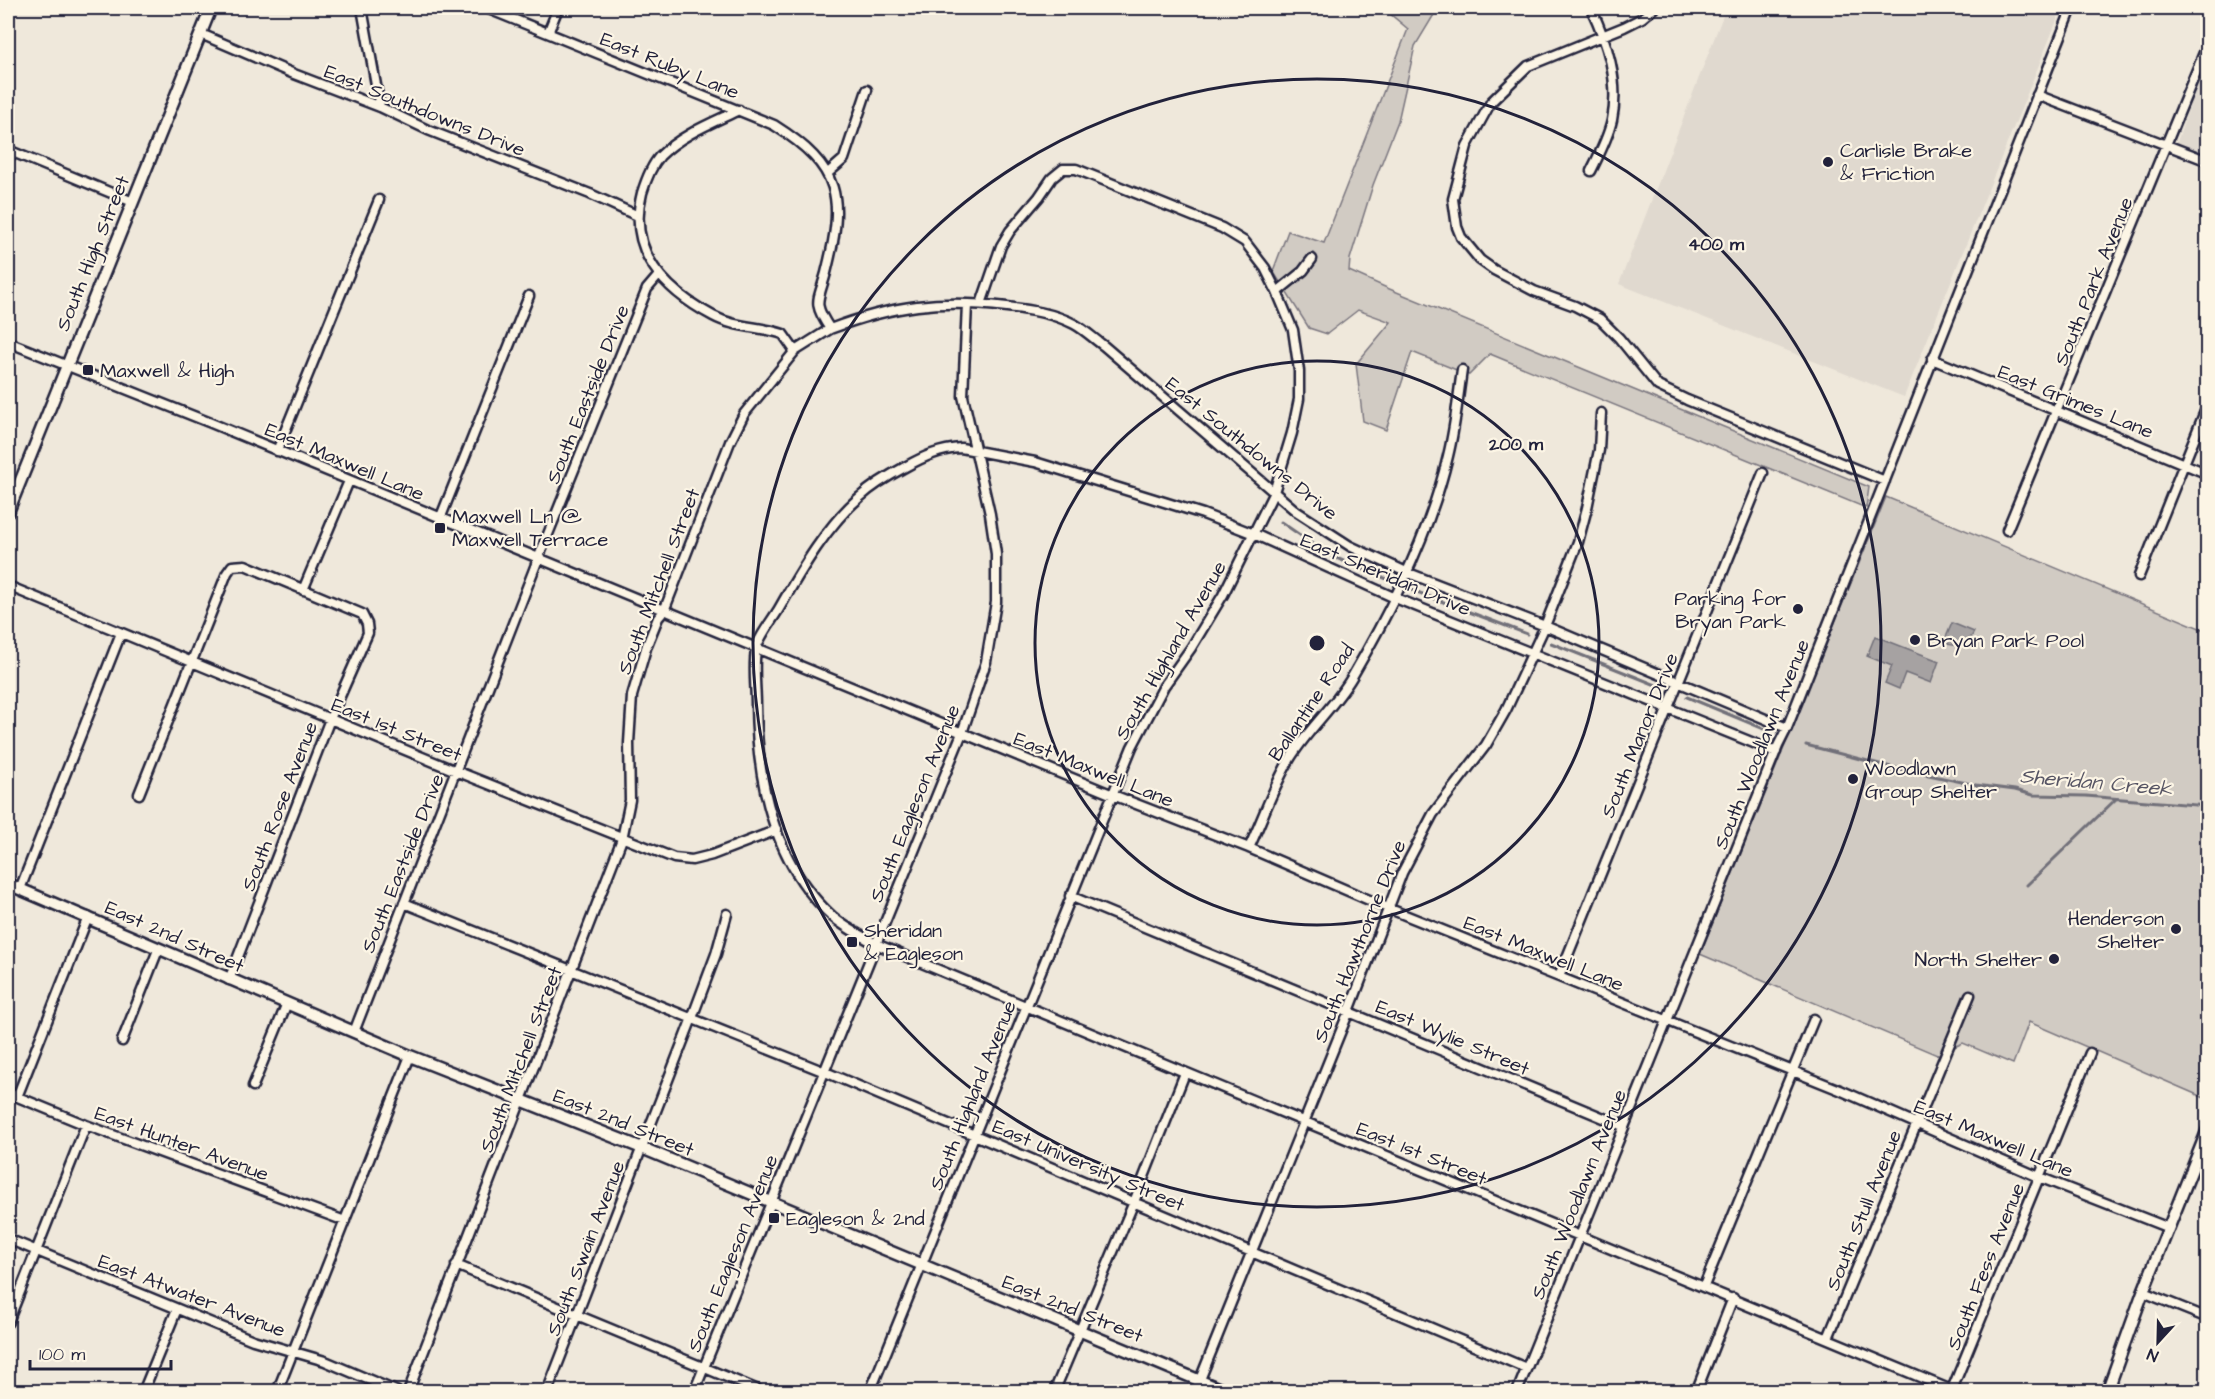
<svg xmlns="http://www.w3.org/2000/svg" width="2215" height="1399" font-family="'Architects Daughter',sans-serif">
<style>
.built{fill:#e0d9cf}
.green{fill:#d1cbc3;stroke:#7a767f;stroke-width:1.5}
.water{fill:#a6a2a2;stroke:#716f79;stroke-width:1.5}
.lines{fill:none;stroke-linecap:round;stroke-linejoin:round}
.stream{stroke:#716f79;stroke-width:3}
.minor-casing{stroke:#22223b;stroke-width:13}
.tertiary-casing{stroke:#22223b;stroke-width:15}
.secondary-casing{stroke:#22223b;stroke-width:16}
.minor{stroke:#fcf5e5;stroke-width:8}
.tertiary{stroke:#fcf5e5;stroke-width:10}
.secondary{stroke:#fcf5e5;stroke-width:12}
.ring{fill:none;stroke:#22223b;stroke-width:3}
.poi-dot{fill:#22223b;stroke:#fcf5e5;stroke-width:2}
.labels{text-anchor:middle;stroke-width:4.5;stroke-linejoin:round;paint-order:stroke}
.street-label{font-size:20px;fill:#22223b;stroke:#fcf5e5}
.poi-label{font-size:20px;fill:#22223b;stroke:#fcf5e5;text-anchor:start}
.water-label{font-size:21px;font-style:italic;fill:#575564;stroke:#fcf5e5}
.centre{fill:#22223b;stroke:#fcf5e5;stroke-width:3}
.ring-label{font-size:18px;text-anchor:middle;font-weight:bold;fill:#22223b;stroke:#fcf5e5;stroke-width:4.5;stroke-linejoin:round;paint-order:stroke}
</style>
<rect width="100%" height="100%" fill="#efe8db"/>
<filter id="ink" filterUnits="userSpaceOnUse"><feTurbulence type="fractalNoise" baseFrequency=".0167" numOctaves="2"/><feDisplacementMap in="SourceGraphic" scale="12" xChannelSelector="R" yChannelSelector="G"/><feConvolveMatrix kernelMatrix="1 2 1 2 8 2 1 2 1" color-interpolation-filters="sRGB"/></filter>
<g filter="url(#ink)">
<path class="built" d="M 1726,8 L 2062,8 L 1904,397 L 1619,284 Z
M 2207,56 L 2208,155 L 2207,155 L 2177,142 Z"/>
<path class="green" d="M 1388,8 L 1438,8 L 1415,46 L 1398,121 L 1373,185 L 1350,259 L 1349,271 L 1387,288 L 1869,487 L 1866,508 L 1490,354 L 1469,375 L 1412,352 L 1386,430 L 1363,421 L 1356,364 L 1391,322 L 1358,310 L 1327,334 L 1309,328 L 1273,271 L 1288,231 L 1324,243 L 1408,29 L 1389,13 Z
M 1886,497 L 2207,631 L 2207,1099 L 2029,1022 L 2013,1064 L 1963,1043 L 1937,1055 L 1700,954 Z"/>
<path class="water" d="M 1952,623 L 1974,632 C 1969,644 1955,649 1944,642 Z
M 1875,636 L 1939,661 L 1931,683 L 1905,673 L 1899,689 L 1885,683 L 1892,666 L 1867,656 Z"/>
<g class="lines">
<path class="stream" d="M 1281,522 L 1329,555 L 1387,579
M 1412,590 L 1527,634
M 1551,643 L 1661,687
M 1687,697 L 1769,731
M 1806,745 L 1891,767 L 1976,785 L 2015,790 L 2033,795 L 2086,796 L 2208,806
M 2027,885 L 2116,799"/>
<defs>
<path id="minor" d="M 362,8 L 380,107
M 1591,8 C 1607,42 1620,81 1612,120 C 1608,138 1599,155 1591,171
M 1654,8 L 1642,18 L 1624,27 L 1528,66 L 1491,102 L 1467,146 L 1453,199 L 1457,227 L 1461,237 L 1480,260 L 1494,270 L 1534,291 L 1575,306 L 1600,319 L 1619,338 L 1658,386 L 1687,400 L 1885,481
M 548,33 L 558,8
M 201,34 L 294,74 L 380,107 L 428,130 L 590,194 L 638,216
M 2037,95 L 2208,161
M 739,110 C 712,123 681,135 660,156 C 651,166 646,180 642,193 C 627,251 664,290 713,316 C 735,328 760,326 783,334 L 795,351
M 8,150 L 133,202
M 828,173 L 844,159 L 867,90
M 1277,292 L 1303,271 L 1312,259
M 830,329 C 894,305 940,299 1007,307 C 1030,310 1053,313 1074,324 C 1085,330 1094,339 1104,346 L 1296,511 L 1350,546 L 1406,572 L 1545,626 L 1787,728
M 8,342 L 211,423 L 1113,795 L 1249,848 L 1390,909 L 1840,1090 L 2039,1177 L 2169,1228
M 1932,359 L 2208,474
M 277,451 L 379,200
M 440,519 L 529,296
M 2007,530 L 2208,43
M 2139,576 L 2208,404
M 8,586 L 456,771 L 674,858 L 692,860 L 712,855 L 777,830
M 303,590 L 349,481
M 1776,752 L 1393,597 L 1254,534 L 1203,514 L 1035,462 L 961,448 C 940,449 923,457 905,467 C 890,475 873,485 860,497 C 828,524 801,570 780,607 C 774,618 757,639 756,650 C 753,668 756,688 756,705 C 757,781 774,864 833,917 C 846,928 861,936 876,944 L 1956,1392
M 139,794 L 227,573 L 232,566 L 245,565 L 362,614 L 367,624 L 368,633 L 330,719 L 229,980
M 1249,848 C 1263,818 1274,785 1291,757 C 1309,728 1335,706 1352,677 C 1390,612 1431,529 1448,456 C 1455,428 1458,398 1462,370
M 20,889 L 121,633
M 1070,896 L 1623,1126
M 404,903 L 830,1074 L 1526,1368
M 1559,977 L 1763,473
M 354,1032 L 538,559 L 647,289 L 659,275
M 122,1041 L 158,950
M 253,1086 L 287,1003
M 8,1093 L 86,1125 L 345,1221
M 17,1097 L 88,917
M 2198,1158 L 2208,1162
M 8,1239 L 253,1340 L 325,1361 L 398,1392
M 456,1265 L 763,1392
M 1704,1286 L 1814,1019
M 2143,1292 L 2208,1318
M 8,1322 L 86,1125
M 1828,1338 L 1970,995
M 143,1392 L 177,1309
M 277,1392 L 410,1056
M 408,1392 L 622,839 L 630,800 L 629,743 L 632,696 L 647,645 L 658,618 L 664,611 L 730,442 L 744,414 L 795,351 L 830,329 C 812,302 818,302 826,273 C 845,198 842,168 774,125 L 486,8
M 547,1392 L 692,1018 L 716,954 L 727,914
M 694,1392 L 962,733 L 986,662 L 996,602 L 996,554 L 990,514 L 963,396 L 967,304
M 870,1392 L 1132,747 L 1164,686 L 1191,648 L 1223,595 L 1274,492 L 1292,433 L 1299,399 L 1299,371 L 1293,330 L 1277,292 L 1265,268 L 1245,242 L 1222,228 L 1076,169 L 1063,169 L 1052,178 L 1039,197 L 1010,231 L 1001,246 L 981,304
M 1054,1392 L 1134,1202 L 1185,1073
M 1195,1392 L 1351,1006 L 1402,873 L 1433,814 L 1486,745 L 1506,710 L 1545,626 L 1578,542 L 1587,508 L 1599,450 L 1601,413
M 1517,1392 L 1778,746 L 1787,728 L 2072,8
M 1696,1392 L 1733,1298
M 1951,1392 L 2090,1053"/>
<path id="tertiary" d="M 8,512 L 211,8
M 8,884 L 410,1056 L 642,1148 L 1227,1392
M 2107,1392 L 2143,1292 L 2208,1129"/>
<path id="secondary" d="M 2207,8 L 2208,8"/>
</defs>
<use href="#minor" class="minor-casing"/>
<use href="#tertiary" class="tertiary-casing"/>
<use href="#secondary" class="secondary-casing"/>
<use href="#minor" class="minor"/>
<use href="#tertiary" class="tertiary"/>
<use href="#secondary" class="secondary"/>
</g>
</g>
<g class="ring">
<circle cx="1317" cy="643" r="282"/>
<circle cx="1317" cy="643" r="564"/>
</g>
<g class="poi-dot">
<circle cx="1828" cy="162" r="6"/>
<rect x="82" y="364" width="12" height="12" rx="3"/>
<rect x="434" y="522" width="12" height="12" rx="3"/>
<circle cx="1798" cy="609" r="6"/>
<circle cx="1915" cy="640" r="6"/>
<circle cx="1853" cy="779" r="6"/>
<circle cx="2176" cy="929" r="6"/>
<rect x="846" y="936" width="12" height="12" rx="3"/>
<circle cx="2054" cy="959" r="6"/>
<rect x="768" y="1212" width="12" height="12" rx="3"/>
</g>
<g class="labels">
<g class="street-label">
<text transform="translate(670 65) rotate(22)" y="7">East Ruby Lane</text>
<text transform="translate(425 110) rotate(22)" y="7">East Southdowns Drive</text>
<text transform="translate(92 253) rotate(-68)" y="7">South High Street</text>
<text transform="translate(2093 281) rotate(-68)" y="7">South Park Avenue</text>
<text transform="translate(587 394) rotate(-68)" y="7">South Eastside Drive</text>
<text transform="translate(2076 401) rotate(22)" y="7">East Grimes Lane</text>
<text transform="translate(1252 448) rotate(39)" y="7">East Southdowns Drive</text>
<text transform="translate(345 461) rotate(23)" y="7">East Maxwell Lane</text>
<text transform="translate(1386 574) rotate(23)" y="7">East Sheridan Drive</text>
<text transform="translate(658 581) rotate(-69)" y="7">South Mitchell Street</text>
<text transform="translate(1170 650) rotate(-60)" y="7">South Highland Avenue</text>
<text transform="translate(1311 702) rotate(-56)" y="7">Ballantine Road</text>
<text transform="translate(397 729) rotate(22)" y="7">East 1st Street</text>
<text transform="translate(1639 735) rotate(-68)" y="7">South Manor Drive</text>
<text transform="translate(1761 744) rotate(-68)" y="7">South Woodlawn Avenue</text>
<text transform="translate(1094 769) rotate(22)" y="7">East Maxwell Lane</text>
<text transform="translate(914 803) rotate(-68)" y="7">South Eagleson Avenue</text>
<text transform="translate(279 806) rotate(-69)" y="7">South Rose Avenue</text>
<text transform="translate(402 863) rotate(-68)" y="7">South Eastside Drive</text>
<text transform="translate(175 936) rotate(24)" y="7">East 2nd Street</text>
<text transform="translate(1359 941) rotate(-68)" y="7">South Hawthorne Drive</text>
<text transform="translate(1544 953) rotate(22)" y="7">East Maxwell Lane</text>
<text transform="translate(1453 1037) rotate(23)" y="7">East Wylie Street</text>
<text transform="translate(520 1059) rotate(-69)" y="7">South Mitchell Street</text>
<text transform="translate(972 1095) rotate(-68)" y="7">South Highland Avenue</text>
<text transform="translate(624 1122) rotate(22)" y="7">East 2nd Street</text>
<text transform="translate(1994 1138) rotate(23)" y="7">East Maxwell Lane</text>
<text transform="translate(182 1143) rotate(20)" y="7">East Hunter Avenue</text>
<text transform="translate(1422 1153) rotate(22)" y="7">East 1st Street</text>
<text transform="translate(1089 1165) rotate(23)" y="7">East University Street</text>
<text transform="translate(1578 1194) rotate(-68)" y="7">South Woodlawn Avenue</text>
<text transform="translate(1863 1210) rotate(-68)" y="7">South Stull Avenue</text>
<text transform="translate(585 1248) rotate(-69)" y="7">South Swain Avenue</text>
<text transform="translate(732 1253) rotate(-68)" y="7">South Eagleson Avenue</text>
<text transform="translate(1985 1266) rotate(-68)" y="7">South Fess Avenue</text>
<text transform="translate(192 1295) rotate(21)" y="7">East Atwater Avenue</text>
<text transform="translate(1073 1308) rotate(22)" y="7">East 2nd Street</text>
</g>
<g class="poi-label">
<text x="1840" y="157">Carlisle Brake<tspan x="1840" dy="23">&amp; Friction</tspan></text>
<text x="100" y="377">Maxwell &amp; High</text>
<text x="452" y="523">Maxwell Ln @<tspan x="452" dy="23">Maxwell Terrace</tspan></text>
<text x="1786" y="605" text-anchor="end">Parking for<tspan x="1786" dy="23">Bryan Park</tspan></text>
<text x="1927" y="647">Bryan Park Pool</text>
<text x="1865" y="775">Woodlawn<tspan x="1865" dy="23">Group Shelter</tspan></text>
<text x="2164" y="925" text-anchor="end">Henderson<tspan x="2164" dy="23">Shelter</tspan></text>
<text x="864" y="937">Sheridan<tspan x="864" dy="23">&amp; Eagleson</tspan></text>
<text x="2042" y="966" text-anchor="end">North Shelter</text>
<text x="786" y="1225">Eagleson &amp; 2nd</text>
</g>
<g class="water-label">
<text transform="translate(2096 782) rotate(5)" y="7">Sheridan Creek</text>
</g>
</g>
<circle cx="1317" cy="643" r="9" class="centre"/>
<g class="ring-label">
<text x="1716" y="250">400 m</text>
<text x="1516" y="450">200 m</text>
</g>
<rect width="2215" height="1399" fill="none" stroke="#fcf5e5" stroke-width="30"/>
<rect x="15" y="15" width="2185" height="1369" fill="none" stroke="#22223b" stroke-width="2" filter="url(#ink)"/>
<g transform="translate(2158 1342) rotate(202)" stroke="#fcf5e5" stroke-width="4.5" paint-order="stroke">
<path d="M0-4.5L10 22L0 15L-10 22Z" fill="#22223b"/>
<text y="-9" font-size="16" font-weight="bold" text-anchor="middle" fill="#22223b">N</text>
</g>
<path d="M30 1360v9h141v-9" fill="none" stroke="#22223b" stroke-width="3"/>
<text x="39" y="1360" font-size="18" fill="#22223b" stroke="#fcf5e5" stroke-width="4.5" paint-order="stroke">100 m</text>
</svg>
